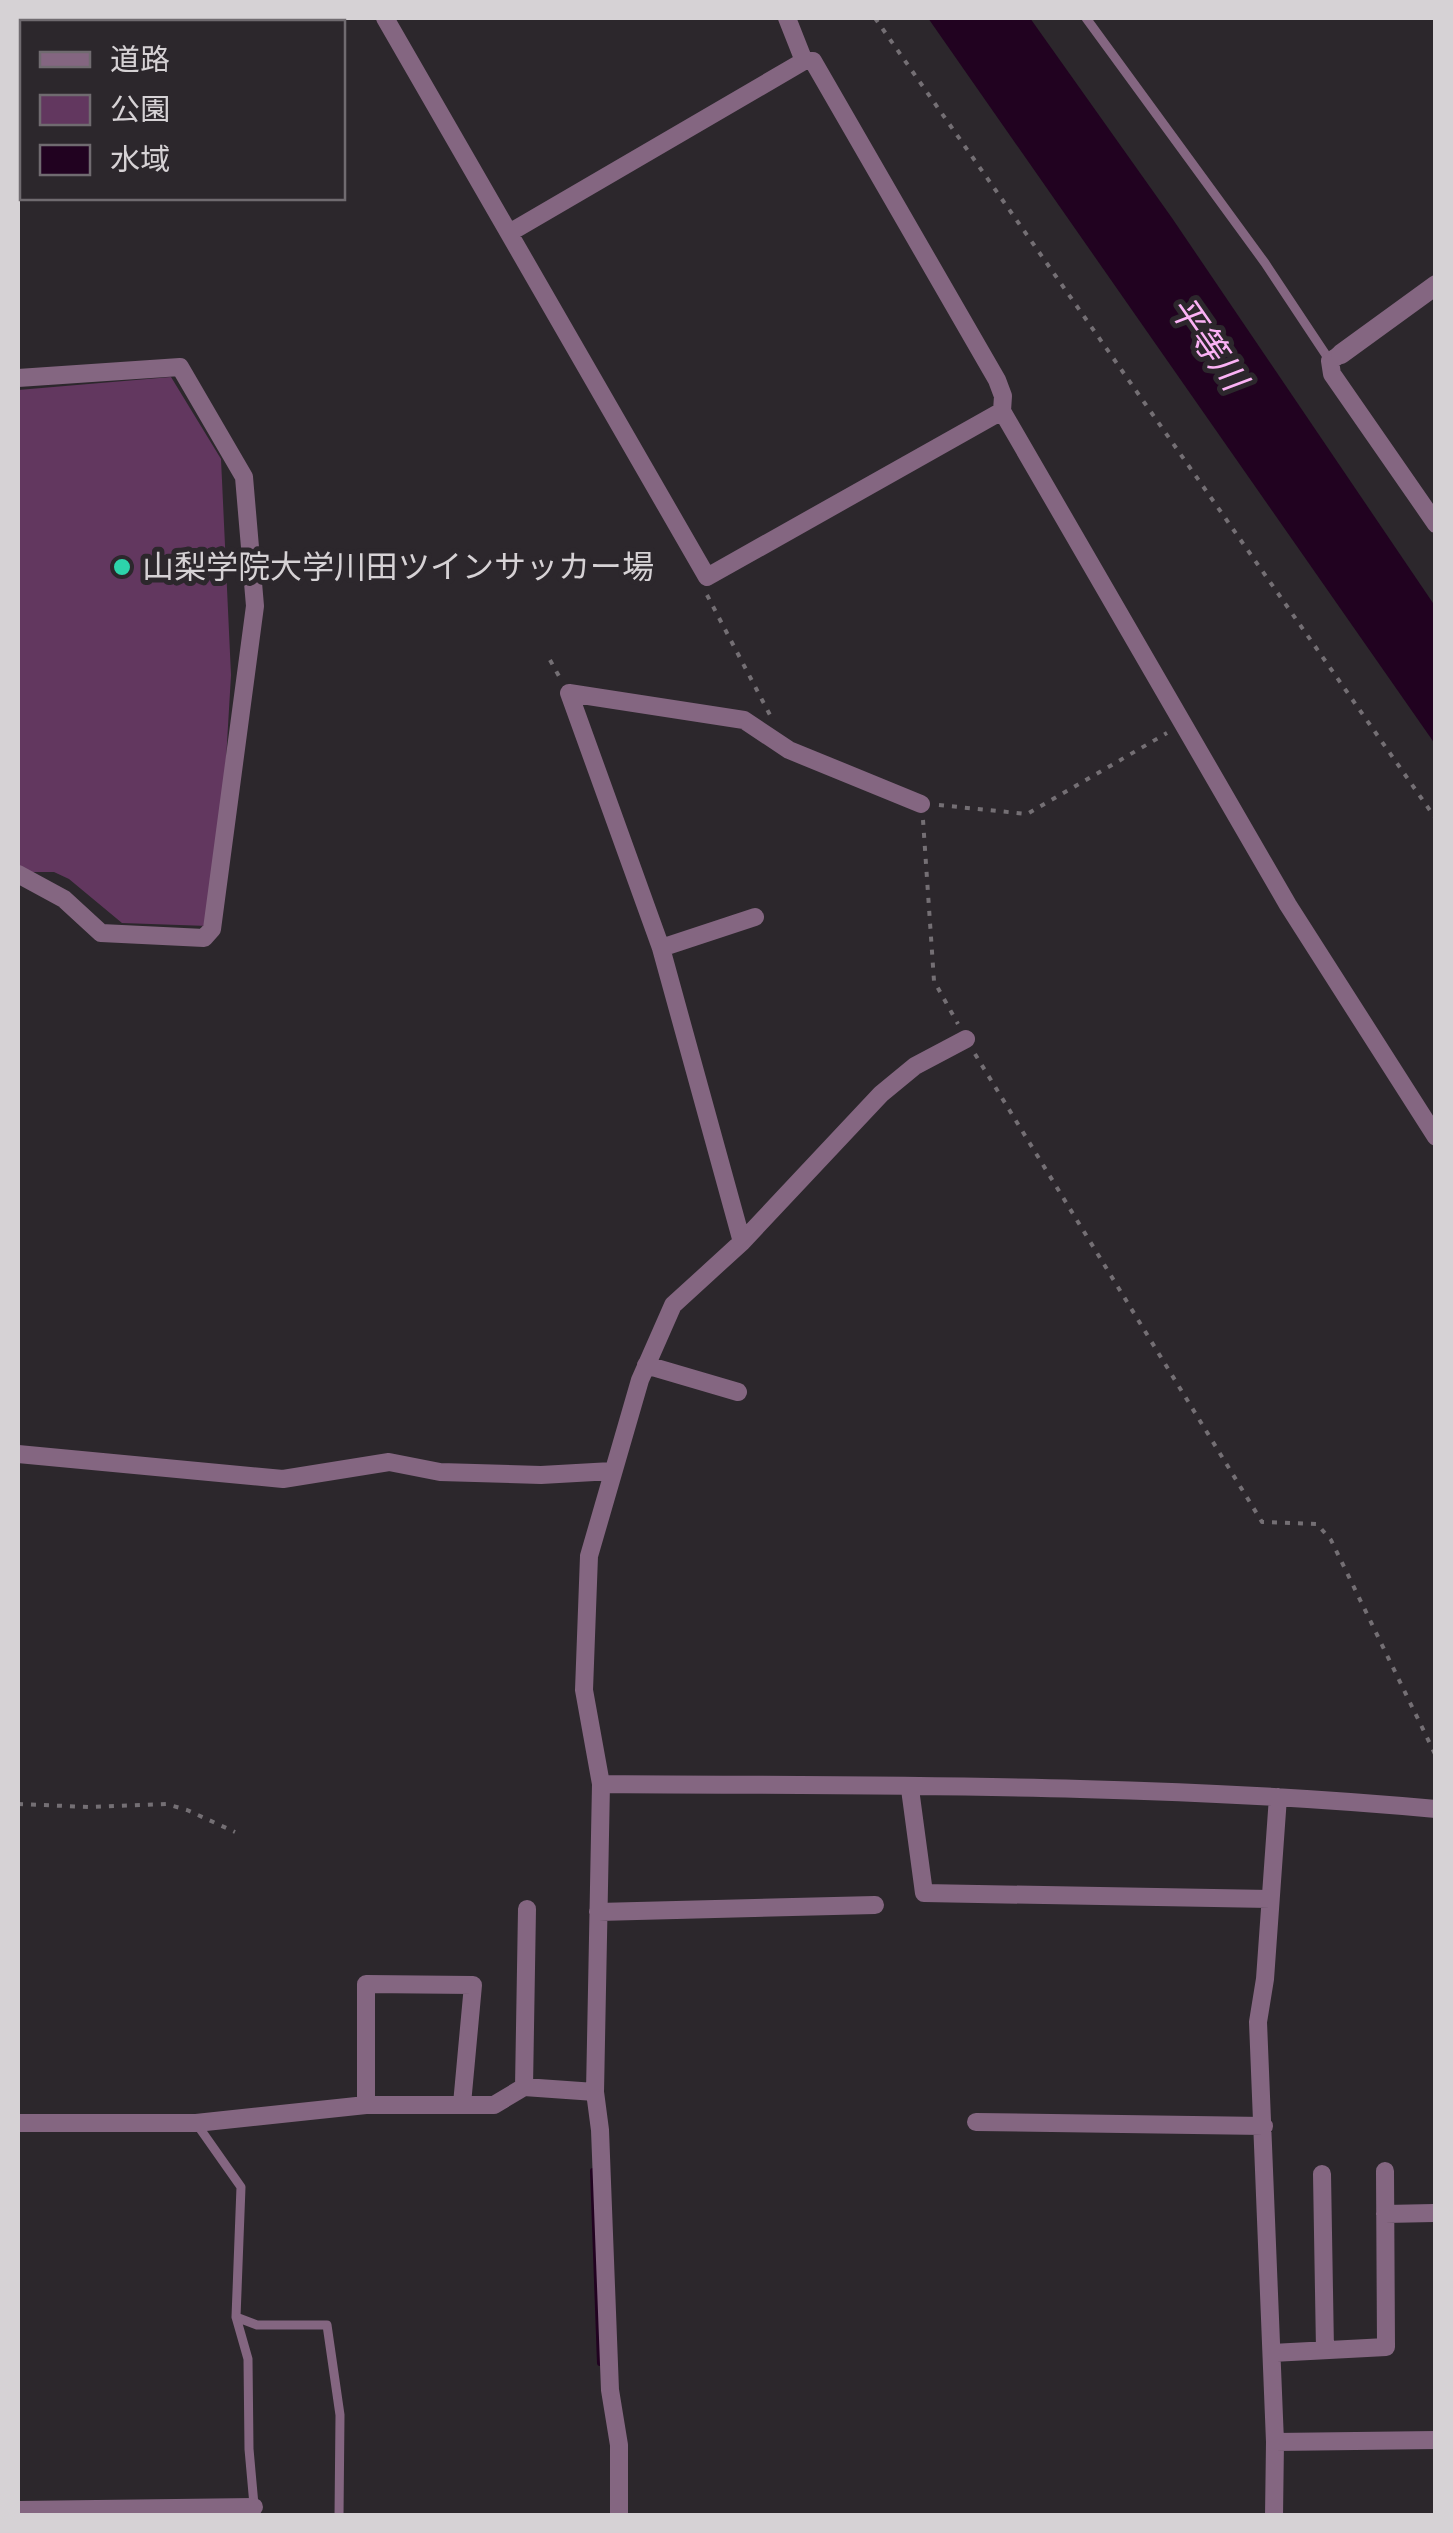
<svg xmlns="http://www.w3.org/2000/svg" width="1453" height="2533" font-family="Ubuntu,'Noto Sans JP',sans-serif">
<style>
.green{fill:#62375f}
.water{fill:#210220}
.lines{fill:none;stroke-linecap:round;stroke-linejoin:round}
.stream{stroke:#210220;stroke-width:6}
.path{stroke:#746f74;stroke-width:4;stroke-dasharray:5 8;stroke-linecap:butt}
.service{stroke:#846681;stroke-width:9}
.minor{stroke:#846681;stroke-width:18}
.tertiary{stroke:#846681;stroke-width:20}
.poi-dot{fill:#2dd4ab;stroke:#2c272c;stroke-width:4}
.labels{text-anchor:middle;stroke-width:10;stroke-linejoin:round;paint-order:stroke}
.poi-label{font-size:32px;fill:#d6d2d5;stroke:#2c272c;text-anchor:start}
.water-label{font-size:35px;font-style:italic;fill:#fbb2f5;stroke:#2c272c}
</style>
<rect width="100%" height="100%" fill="#2c272c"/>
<path class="green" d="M 171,377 L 221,459 L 231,675 L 226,760 L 208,926 L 122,923 L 69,879 L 54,872 L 27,872 L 18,866 L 18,390 Z"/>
<path class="water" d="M 928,18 L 1030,18 L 1172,218 L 1435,606 L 1435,744 Z"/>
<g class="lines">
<path class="stream" d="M 593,2171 L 600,2363"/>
<path class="path" d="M 875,18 L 1436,819
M 140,22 L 148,18
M 18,90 L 22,88
M 707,595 L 770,715
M 550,660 L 560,678
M 939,805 L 1027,814 L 1167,733
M 923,820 L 934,981 L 958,1024
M 975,1054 L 1262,1522 L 1317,1524 L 1331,1540 L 1436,1756
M 18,1804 L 89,1807 L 166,1804 L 187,1810 L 235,1832"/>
<path class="service" d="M 1086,18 L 1265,263 L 1330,361
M 196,2123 L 241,2187 L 236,2317 L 257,2325 L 327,2325 L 340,2415 L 339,2516
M 236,2317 L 248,2359 L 249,2449 L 255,2516"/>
<path class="minor" d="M 385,18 L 707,577 L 1002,411 L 1003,396 L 997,380 L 813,61 L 804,61 L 509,233
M 787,18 L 804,61
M 1341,354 L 1330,361 L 1332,374 L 1436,524
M 18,378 L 180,367 L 244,477 L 255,606 L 212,929 L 204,938 L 101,933 L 64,899 L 18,874
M 1002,411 L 1288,905 L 1436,1137
M 661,948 L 755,917
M 742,1242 L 661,948 L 569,693 L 744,720 L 789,750 L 921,804
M 646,1365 L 738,1392
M 18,1454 L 283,1479 L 389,1462 L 440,1472 L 541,1475 L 612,1471
M 601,1784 C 879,1786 1159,1783 1436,1809
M 910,1789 L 924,1893 L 1270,1899
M 598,1912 L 875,1905
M 524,2087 L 527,1909
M 366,2105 L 366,1984 L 473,1985 L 462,2104
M 976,2122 L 1264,2126
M 18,2123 L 196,2123 L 366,2105 L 494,2105 L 524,2087 L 595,2092
M 1322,2174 L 1325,2350
M 1385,2214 L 1434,2213
M 1272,2353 L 1386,2347 L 1385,2171
M 1275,2442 L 1436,2440
M 18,2510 L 254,2507
M 619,2516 L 619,2445 L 610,2390 L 600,2130 L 595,2092 L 601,1784 L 584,1690 L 589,1556 L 640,1380 L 673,1305 L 742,1242 L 881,1094 L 915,1066 L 966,1039
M 1274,2516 L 1275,2442 L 1258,2022 L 1265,1979 L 1278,1797"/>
<path class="tertiary" d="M 1341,354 L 1436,285"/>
</g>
<circle class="poi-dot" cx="122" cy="567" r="10"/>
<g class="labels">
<g class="poi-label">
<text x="142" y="578">山梨学院大学川田ツインサッカー場</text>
</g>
<g class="water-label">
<text transform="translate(1208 343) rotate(55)" y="12">平等川</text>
</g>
</g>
<rect width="1453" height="2533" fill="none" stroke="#d6d2d5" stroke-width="40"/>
<rect x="20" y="20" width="325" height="180" fill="#2c272c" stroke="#706b70" stroke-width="2.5"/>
<rect x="40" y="52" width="50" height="15" fill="#846681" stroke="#706b70" stroke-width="2.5"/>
<text x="110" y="70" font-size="30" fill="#d6d2d5">道路</text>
<rect x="40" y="95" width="50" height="30" fill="#62375f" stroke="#706b70" stroke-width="2.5"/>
<text x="110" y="120" font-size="30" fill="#d6d2d5">公園</text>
<rect x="40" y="145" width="50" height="30" fill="#210220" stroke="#706b70" stroke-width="2.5"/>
<text x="110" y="170" font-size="30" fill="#d6d2d5">水域</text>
</svg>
